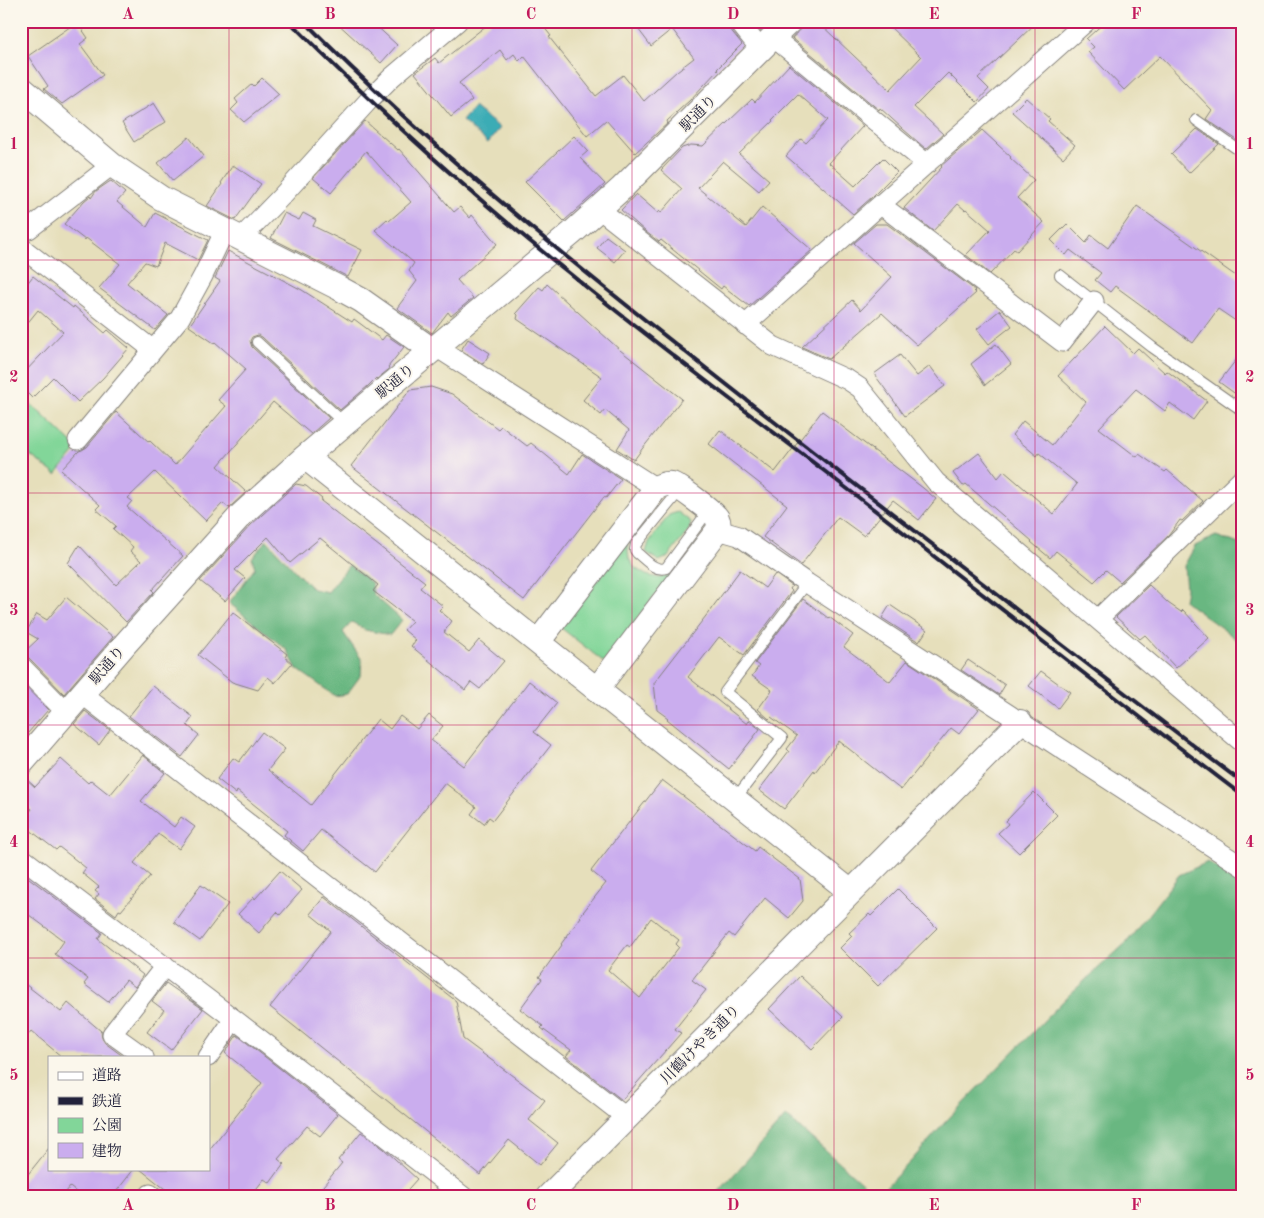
<svg xmlns="http://www.w3.org/2000/svg" width="1264" height="1218" font-family="'Old Standard TT','Noto Serif JP',serif">
<style>
.green{fill:#82d699;stroke:#527c6a}
.forest{fill:#69b781;stroke:#466c5e}
.water{fill:#3bacb5;stroke:#2e6778}
.building{fill:#caadee;fill-rule:evenodd}
.lines{fill:none;stroke-linecap:round;stroke-linejoin:round}
.service-casing{stroke:#84807b;stroke-width:12}
.minor-casing{stroke:#84807b;stroke-width:21}
.tertiary-casing{stroke:#84807b;stroke-width:26}
.service{stroke:#fff;stroke-width:10}
.minor{stroke:#fff;stroke-width:19}
.tertiary{stroke:#fff;stroke-width:24}
.rail{stroke:#22223b;stroke-width:4}
.grid{fill:none;stroke:#c2185b;stroke-width:1;stroke-opacity:0.55}
.labels{text-anchor:middle;stroke-width:4;stroke-linejoin:round;paint-order:stroke}
.street-label{font-size:15px;fill:#22223b;stroke:#fbf7ec}
.neatline{fill:none;stroke:#c2185b;stroke-width:2}
.grid-label{font-size:16px;text-anchor:middle;font-weight:bold;fill:#c2185b}
</style>
<rect width="100%" height="100%" fill="#fbf7ec"/>
<filter id="ink" filterUnits="userSpaceOnUse"><feTurbulence type="fractalNoise" baseFrequency=".02" numOctaves="2"/><feDisplacementMap in="SourceGraphic" scale="10" xChannelSelector="R" yChannelSelector="G"/><feConvolveMatrix kernelMatrix="1 2 1 2 8 2 1 2 1" color-interpolation-filters="sRGB"/></filter>
<filter id="wash" filterUnits="userSpaceOnUse"><feTurbulence type="fractalNoise" baseFrequency=".0096" numOctaves="4" result="noise"/><feDisplacementMap in="SourceGraphic" scale="20" xChannelSelector="R" yChannelSelector="G"/><feGaussianBlur stdDeviation="1.12" result="paint"/><feColorMatrix in="noise" values="0 0 0 0 0 0 0 0 0 0 0 0 0 0 0 0 0 1.4 0 .05"/><feComposite in="paint" operator="in"/></filter>
<g filter="url(#wash)">
<rect width="100%" height="100%" fill="#e6dfbb"/>
<path class="green" d="M 21,395 L 78,448 L 56,475 L 21,448 Z
M 678,512 L 691,522 L 689,530 L 668,557 L 659,561 L 646,552 L 649,542 L 669,515 Z
M 627,541 L 629,559 L 635,568 L 646,575 L 659,578 L 671,574 L 604,662 L 560,627 Z"/>
<path class="forest" d="M 1216,536 L 1243,545 L 1243,645 L 1227,632 L 1184,601 L 1186,589 L 1184,566 L 1195,546 Z
M 267,540 L 295,571 L 313,589 L 328,592 L 349,565 L 372,583 L 373,594 L 402,620 L 390,635 L 365,630 L 352,622 L 343,632 L 362,660 L 361,675 L 347,694 L 335,696 L 297,669 L 287,650 L 229,603 L 255,568 L 252,558 Z
M 1208,862 L 1243,884 L 1243,1150 L 1241,1152 L 1243,1156 L 1243,1197 L 714,1197 L 786,1116 L 877,1196 L 912,1160 L 947,1120 L 1068,996 L 1127,942 L 1179,875 Z"/>
<path class="water" d="M 474,107 L 500,128 L 488,143 L 462,121 Z"/>
<g id="blocks">
<path class="building" d="M 335,21 L 371,21 L 397,45 L 381,63 Z
M 492,21 L 539,21 L 551,36 L 549,37 L 596,96 L 623,75 L 644,101 L 677,71 L 694,58 L 672,29 L 651,46 L 632,21 L 727,21 L 729,28 L 742,44 L 717,69 L 718,70 L 690,100 L 667,121 L 668,123 L 635,153 L 606,120 L 587,136 L 524,56 L 519,61 L 514,54 L 507,60 L 500,50 L 459,83 L 472,100 L 451,117 L 415,73 L 435,58 L 439,63 Z
M 805,21 L 817,21 L 890,90 L 921,57 L 884,21 L 1038,21 L 978,78 L 989,89 L 977,102 L 948,73 L 914,107 L 943,134 L 926,149 L 903,129 L 880,108 L 879,110 L 792,38 L 800,31 Z
M 1106,21 L 1243,21 L 1243,144 L 1206,119 L 1212,110 L 1160,56 L 1124,90 L 1088,52 L 1094,47 L 1086,39 Z
M 77,22 L 88,38 L 80,44 L 103,75 L 62,104 L 44,89 L 48,86 L 28,56 Z
M 789,65 L 863,126 L 829,163 L 855,186 L 883,158 L 897,172 L 872,197 L 853,214 L 786,156 L 801,139 L 806,143 L 828,120 L 798,94 L 772,120 L 773,121 L 739,154 L 769,180 L 759,191 L 723,161 L 698,188 L 746,227 L 762,207 L 812,250 L 749,306 L 723,286 L 721,289 L 661,240 L 659,242 L 646,232 L 621,210 L 636,194 L 658,213 L 660,211 L 661,213 L 682,189 L 661,170 L 682,148 L 691,145 L 703,146 L 752,99 L 755,102 Z
M 262,78 L 279,94 L 244,122 L 231,110 L 238,103 L 235,99 L 252,84 L 254,86 Z
M 1026,98 L 1050,119 L 1048,121 L 1075,145 L 1063,158 L 1012,112 Z
M 154,103 L 166,122 L 134,142 L 122,123 Z
M 365,121 L 398,150 L 399,149 L 454,212 L 460,207 L 470,218 L 472,215 L 497,244 L 457,280 L 473,298 L 451,316 L 448,312 L 432,333 L 397,308 L 417,281 L 409,271 L 414,263 L 375,230 L 387,219 L 389,221 L 411,202 L 366,151 L 331,193 L 313,178 Z
M 1197,129 L 1219,144 L 1189,173 L 1171,154 Z
M 982,130 L 1011,157 L 1010,158 L 1034,180 L 1017,198 L 1044,222 L 1017,251 L 1014,249 L 990,274 L 966,255 L 990,230 L 966,209 L 965,210 L 958,204 L 933,231 L 904,208 L 942,167 L 941,166 Z
M 574,136 L 588,151 L 580,158 L 605,184 L 564,221 L 525,182 Z
M 189,137 L 204,156 L 173,181 L 158,163 Z
M 233,165 L 261,184 L 235,220 L 207,206 L 222,184 L 221,183 Z
M 111,181 L 125,193 L 117,202 L 147,227 L 155,213 L 208,240 L 198,260 L 165,243 L 156,266 L 145,262 L 127,283 L 168,315 L 155,330 L 99,288 L 120,264 L 86,238 L 85,240 L 64,224 L 84,201 L 90,196 L 91,198 L 96,191 L 109,182 Z
M 1137,206 L 1243,281 L 1243,326 L 1218,309 L 1193,343 L 1115,286 L 1110,292 L 1095,280 L 1101,273 L 1070,250 L 1066,255 L 1051,240 L 1067,224 L 1086,243 L 1091,235 L 1108,248 Z
M 284,213 L 299,220 L 303,213 L 316,220 L 313,226 L 362,250 L 348,277 L 271,238 Z
M 876,224 L 887,224 L 975,290 L 974,291 L 976,293 L 917,345 L 882,313 L 829,359 L 802,347 L 852,300 L 861,310 L 892,277 L 854,243 Z
M 606,236 L 625,250 L 615,262 L 597,248 Z
M 228,251 L 302,290 L 352,322 L 354,319 L 382,340 L 386,335 L 404,347 L 388,367 L 389,368 L 388,370 L 377,379 L 376,378 L 368,386 L 340,410 L 262,337 L 258,335 L 252,337 L 250,341 L 252,347 L 329,418 L 311,434 L 273,402 L 218,466 L 246,492 L 229,508 L 223,503 L 206,521 L 155,472 L 128,498 L 132,501 L 127,507 L 183,556 L 152,590 L 154,592 L 126,622 L 68,563 L 79,545 L 116,585 L 141,561 L 130,551 L 133,547 L 113,529 L 116,526 L 96,509 L 100,505 L 61,470 L 79,451 L 82,450 L 87,447 L 116,412 L 149,442 L 150,441 L 175,465 L 226,406 L 218,400 L 246,369 L 215,342 L 214,343 L 189,326 L 220,281 L 215,278 Z
M 33,276 L 73,308 L 74,306 L 105,333 L 108,330 L 129,348 L 103,378 L 78,402 L 53,377 L 32,398 L 21,387 L 21,376 L 63,332 L 38,310 L 21,331 L 21,291 Z
M 547,284 L 620,350 L 682,399 L 642,449 L 634,460 L 617,449 L 629,430 L 605,410 L 601,415 L 583,400 L 602,377 L 517,319 L 518,315 L 516,313 L 539,287 L 543,290 Z
M 1000,310 L 1012,326 L 989,344 L 977,329 Z
M 1105,326 L 1133,353 L 1138,348 L 1165,373 L 1167,371 L 1207,401 L 1193,420 L 1170,403 L 1165,411 L 1136,389 L 1099,428 L 1137,457 L 1139,454 L 1165,472 L 1167,470 L 1203,501 L 1182,521 L 1180,520 L 1169,535 L 1120,582 L 1106,570 L 1094,582 L 1056,551 L 1050,558 L 1031,542 L 1032,541 L 966,484 L 963,486 L 953,473 L 979,453 L 998,478 L 1004,471 L 1054,514 L 1077,484 L 1039,453 L 1037,456 L 1012,435 L 1023,421 L 1052,445 L 1086,402 L 1058,376 Z
M 468,339 L 490,353 L 483,364 L 461,350 Z
M 996,344 L 1011,364 L 985,385 L 971,364 Z
M 1243,351 L 1243,387 L 1237,395 L 1219,382 Z
M 900,355 L 917,376 L 930,366 L 945,386 L 905,416 L 874,374 Z
M 431,387 L 452,394 L 498,429 L 501,426 L 527,446 L 531,443 L 569,474 L 582,454 L 621,479 L 606,498 L 604,497 L 524,600 L 351,466 L 410,390 Z
M 822,411 L 923,488 L 936,499 L 919,520 L 893,500 L 864,536 L 838,517 L 801,565 L 763,537 L 787,505 L 709,444 L 720,430 L 775,472 Z
M 296,484 L 306,486 L 322,499 L 321,501 L 425,582 L 420,588 L 443,606 L 439,610 L 452,621 L 444,632 L 469,652 L 479,640 L 504,661 L 480,689 L 471,682 L 465,690 L 411,646 L 416,640 L 404,630 L 412,621 L 373,591 L 378,585 L 320,538 L 290,563 L 268,537 L 235,570 L 245,578 L 225,601 L 200,581 L 251,525 Z
M 740,570 L 765,588 L 775,574 L 792,586 L 790,589 L 792,591 L 744,655 L 719,637 L 688,677 L 747,724 L 749,721 L 760,729 L 729,769 L 667,719 L 668,718 L 657,710 L 654,683 L 709,612 Z
M 1149,585 L 1168,603 L 1181,612 L 1183,610 L 1209,638 L 1176,668 L 1145,635 L 1140,639 L 1116,617 Z
M 66,597 L 113,637 L 64,694 L 29,658 L 22,654 L 38,639 L 26,632 L 37,614 L 47,620 Z
M 803,599 L 828,618 L 829,617 L 853,635 L 844,647 L 890,682 L 907,661 L 979,709 L 959,734 L 951,728 L 901,790 L 839,741 L 815,772 L 814,770 L 784,809 L 759,790 L 789,751 L 787,749 L 797,736 L 771,717 L 769,719 L 758,709 L 772,690 L 752,676 L 759,666 L 755,663 Z
M 890,605 L 927,630 L 919,642 L 882,618 Z
M 233,612 L 287,654 L 285,657 L 292,663 L 275,683 L 268,677 L 258,690 L 232,682 L 198,655 Z
M 968,660 L 1005,685 L 999,695 L 961,670 Z
M 1041,671 L 1070,692 L 1058,708 L 1029,686 Z
M 529,681 L 557,703 L 534,732 L 551,745 L 493,820 L 489,817 L 484,824 L 471,814 L 476,807 L 445,783 L 375,872 L 321,830 L 303,851 L 284,835 L 287,831 L 237,791 L 236,794 L 217,779 L 233,758 L 239,762 L 262,732 L 285,749 L 268,770 L 311,805 L 378,719 L 390,729 L 400,716 L 417,729 L 429,715 L 443,726 L 431,740 L 464,766 Z
M 21,682 L 48,710 L 21,741 Z
M 153,686 L 193,717 L 187,725 L 199,735 L 182,757 L 129,716 Z
M 85,711 L 110,730 L 99,745 L 74,724 Z
M 143,755 L 165,773 L 141,801 L 174,827 L 181,817 L 195,827 L 179,849 L 158,834 L 134,863 L 150,876 L 121,911 L 119,910 L 116,915 L 95,899 L 99,894 L 95,891 L 99,887 L 82,873 L 86,868 L 59,847 L 56,850 L 21,823 L 32,809 L 21,800 L 21,777 L 24,777 L 35,787 L 61,759 L 88,783 L 91,780 L 110,795 Z
M 662,780 L 755,851 L 758,847 L 800,879 L 803,901 L 789,918 L 765,898 L 734,937 L 729,933 L 692,980 L 706,990 L 675,1029 L 681,1033 L 622,1100 L 566,1056 L 571,1050 L 541,1028 L 543,1026 L 520,1009 L 542,979 L 539,977 L 562,945 L 561,944 L 581,917 L 580,916 L 606,883 L 591,871 ZM 651,918 L 679,940 L 676,944 L 679,947 L 640,998 L 608,970 L 627,945 L 630,947 Z
M 1034,792 L 1057,815 L 1019,853 L 998,833 L 1008,824 L 1006,821 Z
M 280,871 L 302,890 L 280,915 L 277,912 L 259,933 L 238,914 L 254,897 L 255,899 Z
M 21,872 L 102,933 L 98,939 L 143,975 L 135,987 L 126,980 L 108,1002 L 84,984 L 88,979 L 55,954 L 64,941 L 21,909 Z
M 201,885 L 228,904 L 200,941 L 174,922 Z
M 898,889 L 937,928 L 878,986 L 840,948 L 852,936 L 849,933 L 869,914 L 871,916 Z
M 324,897 L 456,1001 L 463,1039 L 545,1100 L 529,1120 L 558,1143 L 540,1165 L 509,1140 L 480,1175 L 270,1007 L 331,931 L 310,914 Z
M 800,976 L 843,1017 L 812,1049 L 769,1009 Z
M 21,981 L 61,1012 L 68,1003 L 101,1031 L 102,1038 L 105,1043 L 124,1057 L 62,1057 L 31,1031 L 21,1044 Z
M 166,983 L 203,1009 L 171,1050 L 147,1032 L 164,1010 L 152,1001 Z
M 237,1035 L 338,1114 L 320,1136 L 307,1126 L 278,1159 L 284,1164 L 270,1183 L 264,1179 L 250,1197 L 175,1197 L 140,1169 L 209,1169 L 209,1150 L 262,1083 L 225,1053 Z
M 361,1132 L 384,1149 L 417,1179 L 401,1197 L 314,1197 L 342,1163 L 338,1160 Z
M 49,1148 L 49,1169 L 134,1169 L 112,1197 L 82,1197 L 70,1187 L 62,1197 L 21,1197 L 21,1183 Z"/>
</g>
</g>
<g filter="url(#ink)">
<use href="#blocks" fill-opacity="0" stroke="#84807b" stroke-width="1"/>
<g class="lines">
<defs>
<path id="service" d="M 1196,120 L 1243,153
M 1060,275 L 1152,347 L 1243,411
M 257,342 L 345,424
M 681,489 L 636,544 L 635,550 L 637,553 C 645,559 655,572 666,568 L 709,510
M 735,799 L 782,738 L 725,692 L 807,583"/>
<path id="minor" d="M 738,21 L 761,50
M 773,37 L 927,164
M 881,205 L 1062,342 L 1094,301
M 599,209 L 773,346 L 848,380 L 860,388 L 936,482 L 1243,743
M 21,230 L 29,229 L 112,165
M 241,238 L 281,197 L 370,99 L 392,77 L 458,21
M 21,247 L 153,350
M 745,325 L 1087,21
M 436,347 L 656,488
M 78,440 L 180,318 L 203,276 L 225,230
M 718,530 L 739,536 L 807,583 L 1243,867
M 1098,619 L 1243,478
M 21,666 L 66,712
M 82,694 L 627,1118
M 21,857 L 234,1019 L 464,1197
M 144,1057 L 112,1034 L 165,966
M 208,1057 L 234,1019
M 148,1197 L 150,1194 L 154,1197"/>
<path id="tertiary" d="M 21,88 L 112,165 L 161,198 L 339,288 L 361,300 L 432,350
M 305,457 L 851,892
M 538,642 L 656,488 C 661,485 666,483 672,484 C 677,485 715,513 717,518 C 719,522 719,526 718,530 L 597,689
M 21,764 L 126,643 L 241,515 L 305,457 L 572,233 L 621,189 L 773,37 L 790,21
M 548,1197 L 1020,722"/>
</defs>
<use href="#service" class="service-casing"/>
<use href="#minor" class="minor-casing"/>
<use href="#tertiary" class="tertiary-casing"/>
<use href="#service" class="service"/>
<use href="#minor" class="minor"/>
<use href="#tertiary" class="tertiary"/>
<path class="rail" d="M 289,21 C 378,110 471,195 569,273 C 652,341 738,405 823,470 C 963,578 1102,689 1243,796
M 304,21 C 454,172 622,303 790,434 C 941,551 1091,668 1243,783"/>
</g>
</g>
<path class="grid" d="M 229,21 L 229,1197M 431,21 L 431,1197M 632,21 L 632,1197M 834,21 L 834,1197M 1035,21 L 1035,1197M 21,260 L 1243,260M 21,493 L 1243,493M 21,725 L 1243,725M 21,958 L 1243,958"/>
<g class="labels">
<g class="street-label">
<text transform="translate(698 113) rotate(-45)" y="5">駅通り</text>
<text transform="translate(395 381) rotate(-40)" y="5">駅通り</text>
<text transform="translate(107 665) rotate(-49)" y="5">駅通り</text>
<text transform="translate(700 1044) rotate(-45)" y="5">川鶴けやき通り</text>
</g>
</g>
<rect width="1264" height="1218" fill="none" stroke="#fbf7ec" stroke-width="55"/>
<rect x="48" y="1056" width="162" height="115" fill="#fbf7ec" stroke="#a4a2a5"/>
<rect x="58" y="1072" width="25" height="8" fill="#ffffff" stroke="#a4a2a5"/>
<text x="92" y="1080" font-size="15" fill="#22223b">道路</text>
<rect x="58" y="1097" width="25" height="8" fill="#22223b" stroke="#a4a2a5"/>
<text x="92" y="1106" font-size="15" fill="#22223b">鉄道</text>
<rect x="58" y="1118" width="25" height="15" fill="#82d699" stroke="#a4a2a5"/>
<text x="92" y="1130" font-size="15" fill="#22223b">公園</text>
<rect x="58" y="1143" width="25" height="15" fill="#caadee" stroke="#a4a2a5"/>
<text x="92" y="1156" font-size="15" fill="#22223b">建物</text>
<rect x="28" y="28" width="1208" height="1162" class="neatline"/>
<g class="grid-label">
<text x="128" y="19">A</text>
<text x="330" y="19">B</text>
<text x="531" y="19">C</text>
<text x="733" y="19">D</text>
<text x="934" y="19">E</text>
<text x="1136" y="19">F</text>
<text x="14" y="149">1</text>
<text x="1250" y="149">1</text>
<text x="14" y="382">2</text>
<text x="1250" y="382">2</text>
<text x="14" y="615">3</text>
<text x="1250" y="615">3</text>
<text x="14" y="847">4</text>
<text x="1250" y="847">4</text>
<text x="14" y="1080">5</text>
<text x="1250" y="1080">5</text>
<text x="128" y="1210">A</text>
<text x="330" y="1210">B</text>
<text x="531" y="1210">C</text>
<text x="733" y="1210">D</text>
<text x="934" y="1210">E</text>
<text x="1136" y="1210">F</text>
</g>
</svg>
